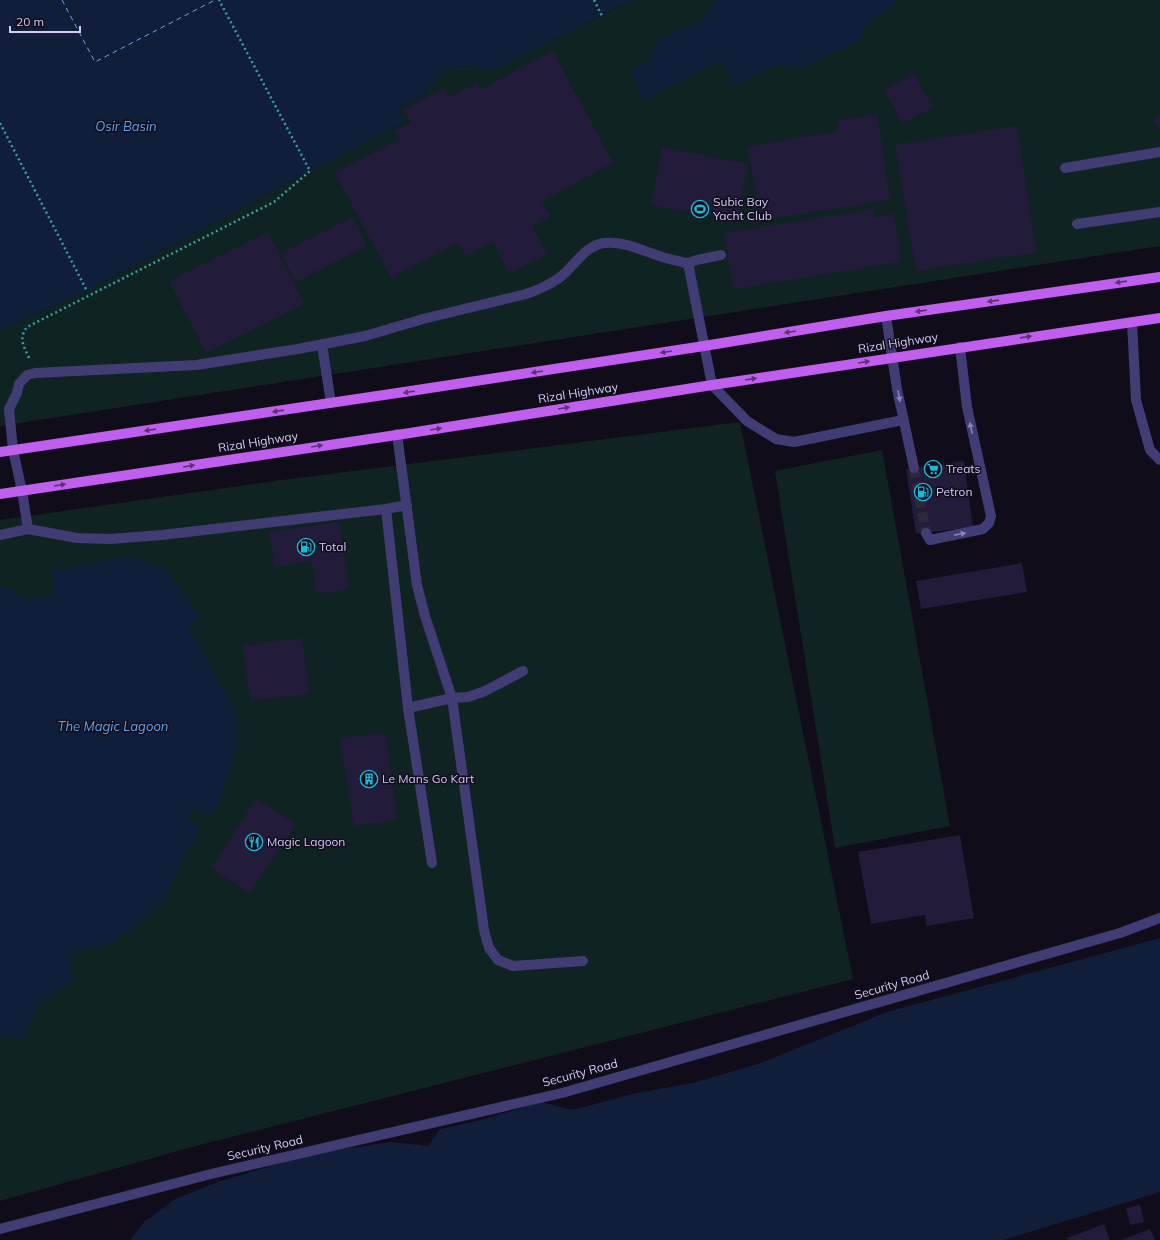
<svg xmlns="http://www.w3.org/2000/svg" width="1160" height="1240" font-family="Mulish,sans-serif">
<style>
.green{fill:#102323}
.water{fill:#101e3a}
.lines{fill:none;stroke-linecap:round;stroke-linejoin:round}
.ferry{stroke:#64a6ee;stroke-width:1;stroke-dasharray:5 4;stroke-linecap:butt}
.building{fill:#221b39}
.minor-tunnel{stroke:#2d293b;stroke-width:10;stroke-dasharray:10 5;stroke-linecap:butt}
.path{stroke:#399f9f;stroke-width:2.5;stroke-dasharray:2 3;stroke-linecap:butt}
.minor{stroke:#423c74;stroke-width:10}
.major{stroke:#c05eed;stroke-width:10}
.oneway{fill:#5f3179}
.oneway2{fill:#8a84b6}
.labels{text-anchor:middle;stroke-width:3;stroke-linejoin:round;paint-order:stroke}
.poi-label{font-size:12px;fill:#d3cbf9;stroke:#100c1a;text-anchor:start}
.street-label{font-size:12px;fill:#d3cbf9;stroke:#100c1a}
.water-label{font-size:13px;font-style:italic;fill:#64a6ee;stroke:#100c1a}
</style>
<rect width="100%" height="100%" fill="#100c1a"/>
<path class="green" d="M 632,0 L 1160,0 L 1160,246 L 0,426 L 0,330 L 87,291 L 310,171 L 404,122 L 399,108 L 425,95 L 429,86 L 440,74 L 453,67 L 471,66 L 489,72 Z
M 740,422 L 853,979 L 192,1147 L 0,1201 L 0,520 L 282,480 Z
M 882,450 L 950,826 L 835,848 L 775,471 Z"/>
<path class="water" d="M 0,0 L 632,0 L 489,72 L 471,66 L 453,67 L 440,74 L 429,86 L 425,95 L 399,108 L 404,122 L 310,171 L 87,291 L 0,330 Z
M 717,0 L 897,0 L 884,12 L 864,26 L 860,40 L 802,68 L 778,64 L 734,85 L 721,60 L 644,100 L 631,72 L 649,61 L 655,42 L 700,22 Z
M 128,557 L 162,566 L 200,617 L 186,629 L 198,642 L 214,673 L 236,711 L 237,742 L 233,760 L 220,799 L 209,817 L 194,806 L 187,818 L 200,828 L 182,860 L 164,899 L 117,941 L 70,953 L 74,980 L 43,998 L 25,1029 L 26,1039 L 0,1036 L 0,585 L 26,600 L 54,596 L 52,568 L 64,572 L 74,567 Z
M 1160,938 L 1160,1192 L 1004,1240 L 130,1240 L 144,1222 L 175,1199 L 215,1183 L 309,1154 L 391,1142 L 428,1146 L 440,1129 L 481,1120 L 541,1102 L 573,1110 L 636,1093 L 693,1083 L 761,1063 L 887,1012 Z"/>
<g class="lines">
<path class="ferry" d="M 62,0 L 95,62 L 215,0"/>
</g>
<path class="building" d="M 553,51 L 613,163 L 542,201 L 550,216 L 532,226 L 547,254 L 509,274 L 493,242 L 466,256 L 458,242 L 391,278 L 335,173 L 399,139 L 395,131 L 411,123 L 404,110 L 444,88 L 449,97 L 477,83 L 480,90 Z
M 914,74 L 933,108 L 902,123 L 884,90 Z
M 877,114 L 890,200 L 762,220 L 747,147 L 838,131 L 837,121 Z
M 1160,115 L 1160,133 L 1153,119 Z
M 1017,126 L 1036,252 L 916,271 L 895,145 Z
M 662,147 L 748,164 L 737,221 L 651,205 Z
M 874,209 L 875,218 L 894,214 L 901,262 L 733,289 L 724,233 Z
M 353,217 L 367,246 L 296,282 L 281,253 Z
M 268,232 L 304,304 L 206,353 L 169,281 Z
M 964,461 L 973,527 L 916,534 L 906,469 Z
M 339,522 L 349,589 L 316,594 L 312,561 L 275,567 L 269,532 Z
M 1022,563 L 1027,592 L 921,609 L 916,581 Z
M 302,638 L 309,694 L 250,701 L 243,646 Z
M 385,733 L 397,819 L 354,826 L 340,738 Z
M 256,799 L 296,824 L 250,893 L 211,868 Z
M 960,835 L 974,918 L 926,926 L 925,915 L 871,924 L 858,852 Z
M 1140,1205 L 1144,1222 L 1130,1225 L 1126,1208 Z
M 1104,1224 L 1110,1240 L 1068,1240 L 1067,1238 Z
M 1150,1229 L 1155,1240 L 1121,1240 Z"/>
<g class="lines">
<path class="minor-tunnel" d="M 914,468 L 926,533"/>
<path class="path" d="M 594,0 L 602,16
M 0,123 L 87,291
M 29,358 C 24,346 18,339 27,327 L 274,202 L 310,171 L 219,0"/>
<path class="minor" d="M 1065,168 L 1160,152
M 1077,224 L 1160,212
M 688,263 L 712,385 L 747,421 L 776,439 L 794,442 L 903,420
M 886,316 L 897,389 L 914,468
M 1132,322 L 1136,400 L 1150,450 L 1160,460
M 322,345 L 331,403
M 397,434 L 417,585 L 425,616 L 452,698 L 484,930 L 489,948 L 498,960 L 513,966 L 583,961
M 407,505 L 386,509 L 162,535 L 110,539 L 77,538 L 28,529 L 22,491 L 13,450 L 9,409 L 17,393 L 19,384 L 27,375 L 35,373 L 196,365 L 298,349 L 365,336 L 423,319 L 526,294 C 538,290 549,285 559,278 C 575,266 584,246 604,243 C 630,240 654,258 679,261 C 681,262 685,263 688,263 C 691,262 694,261 697,260 C 704,258 713,257 721,255
M 386,509 L 408,708 L 432,863
M 926,533 L 930,540 L 983,529 L 989,523 L 991,516 L 967,407 L 960,347
M 0,535 L 28,529
M 408,708 L 452,698 L 468,697 L 485,691 L 523,671
M 0,1229 L 211,1174 L 562,1093 L 1120,933 L 1160,918"/>
<path class="major" d="M 0,452 L 404,392 L 704,346 L 886,316 L 1160,277
M 0,494 L 410,433 L 712,385 L 1160,318"/>
</g>
<defs><path id="oneway-solid" d="M-6-.8H1V-3.2L6.5 0L1 3.2V.8H-6Z"/></defs>
<g class="oneway">
<use href="#oneway-solid" transform="translate(1121 282) rotate(172)"/>
<use href="#oneway-solid" transform="translate(993 301) rotate(172)"/>
<use href="#oneway-solid" transform="translate(921 311) rotate(172)"/>
<use href="#oneway-solid" transform="translate(790 332) rotate(171)"/>
<use href="#oneway-solid" transform="translate(1026 337) rotate(-8)"/>
<use href="#oneway-solid" transform="translate(666 352) rotate(171)"/>
<use href="#oneway-solid" transform="translate(864 362) rotate(-9)"/>
<use href="#oneway-solid" transform="translate(537 372) rotate(171)"/>
<use href="#oneway-solid" transform="translate(751 379) rotate(-9)"/>
<use href="#oneway-solid" transform="translate(409 392) rotate(171)"/>
<use href="#oneway-solid" transform="translate(564 408) rotate(-9)"/>
<use href="#oneway-solid" transform="translate(278 411) rotate(172)"/>
<use href="#oneway-solid" transform="translate(436 429) rotate(-9)"/>
<use href="#oneway-solid" transform="translate(150 430) rotate(172)"/>
<use href="#oneway-solid" transform="translate(317 446) rotate(-9)"/>
<use href="#oneway-solid" transform="translate(189 466) rotate(-9)"/>
<use href="#oneway-solid" transform="translate(60 485) rotate(-9)"/>
</g>
<g class="oneway2">
<use href="#oneway-solid" transform="translate(899 396) rotate(79)"/>
<use href="#oneway-solid" transform="translate(971 428) rotate(-103)"/>
<use href="#oneway-solid" transform="translate(960 534) rotate(-12)"/>
</g>
<defs>
<symbol id="stadium-ring" viewBox="-11 -11 22 22"><circle r="9.5" fill="#100c1a" stroke="#18bad8" stroke-width="1.5"/><path d="M0-5a6.5 5 0 1 0 0 10a6.5 5 0 1 0 0-10ZM-3.5-1.8h7v3.6h-7Z" fill="#18bad8"/></symbol>
<symbol id="supermarket-ring" viewBox="-11 -11 22 22"><circle r="9.5" fill="#100c1a" stroke="#18bad8" stroke-width="1.5"/><path d="M-6-5.5h2.5l.6 2H6L4.5 2H-2.5L-4.4-4H-6ZM-1.5 3.2a1.3 1.3 0 1 0 .1 0ZM3 3.2a1.3 1.3 0 1 0 .1 0Z" fill="#18bad8"/></symbol>
<symbol id="fuel-ring" viewBox="-11 -11 22 22"><circle r="9.5" fill="#100c1a" stroke="#18bad8" stroke-width="1.5"/><path d="M-5.5-6h7V0h2V4h1.3V-2.5L3-4.5l.8-.8L6-3V5H2.5V1h-1V6h-7ZM-4.2-4.7v3.2H.2V-4.7Z" fill="#18bad8"/></symbol>
<symbol id="building-ring" viewBox="-11 -11 22 22"><circle r="9.5" fill="#100c1a" stroke="#18bad8" stroke-width="1.5"/><path d="M-4-6H4V6H1V3H-1V6H-4ZM-2.5-4.3h1.7v1.8h-1.7ZM.8-4.3h1.7v1.8H.8ZM-2.5-1h1.7V.8h-1.7ZM.8-1h1.7V.8H.8Z" fill="#18bad8"/></symbol>
<symbol id="restaurant-ring" viewBox="-11 -11 22 22"><circle r="9.5" fill="#100c1a" stroke="#18bad8" stroke-width="1.5"/><path d="M-5-6h1v4h1v-4h1v4h1v-4h1v5L-1.5 .5V6h-2V.5L-5-1ZM5-6V6H3V1.5H1.5Q1.5-4 5-6Z" fill="#18bad8"/></symbol>
</defs>
<g fill-rule="evenodd">
<use href="#stadium-ring" x="690" y="199" width="20" height="20"/>
<use href="#supermarket-ring" x="923" y="459" width="20" height="20"/>
<use href="#fuel-ring" x="913" y="482" width="20" height="20"/>
<use href="#fuel-ring" x="296" y="537" width="20" height="20"/>
<use href="#building-ring" x="359" y="769" width="20" height="20"/>
<use href="#restaurant-ring" x="244" y="832" width="20" height="20"/>
</g>
<g class="labels">
<g class="poi-label">
<text x="713" y="206">Subic Bay<tspan x="713" dy="14">Yacht Club</tspan></text>
<text x="946" y="473">Treats</text>
<text x="936" y="496">Petron</text>
<text x="319" y="551">Total</text>
<text x="382" y="783">Le Mans Go Kart</text>
<text x="267" y="846">Magic Lagoon</text>
</g>
<g class="street-label">
<text transform="translate(898 343) rotate(-9)" y="4">Rizal Highway</text>
<text transform="translate(578 393) rotate(-9)" y="4">Rizal Highway</text>
<text transform="translate(258 442) rotate(-9)" y="4">Rizal Highway</text>
<text transform="translate(892 985) rotate(-16)" y="4">Security Road</text>
<text transform="translate(580 1073) rotate(-15)" y="4">Security Road</text>
<text transform="translate(265 1148) rotate(-13)" y="4">Security Road</text>
</g>
<g class="water-label">
<text x="126" y="131">Osir Basin</text>
<text x="113" y="731">The Magic Lagoon</text>
</g>
</g>
<path d="M10 26v6h70v-6" fill="none" stroke="#d3cbf9" stroke-width="2"/>
<text x="16" y="26" font-size="12" fill="#d3cbf9" stroke="#100c1a" stroke-width="3" paint-order="stroke">20 m</text>
</svg>
